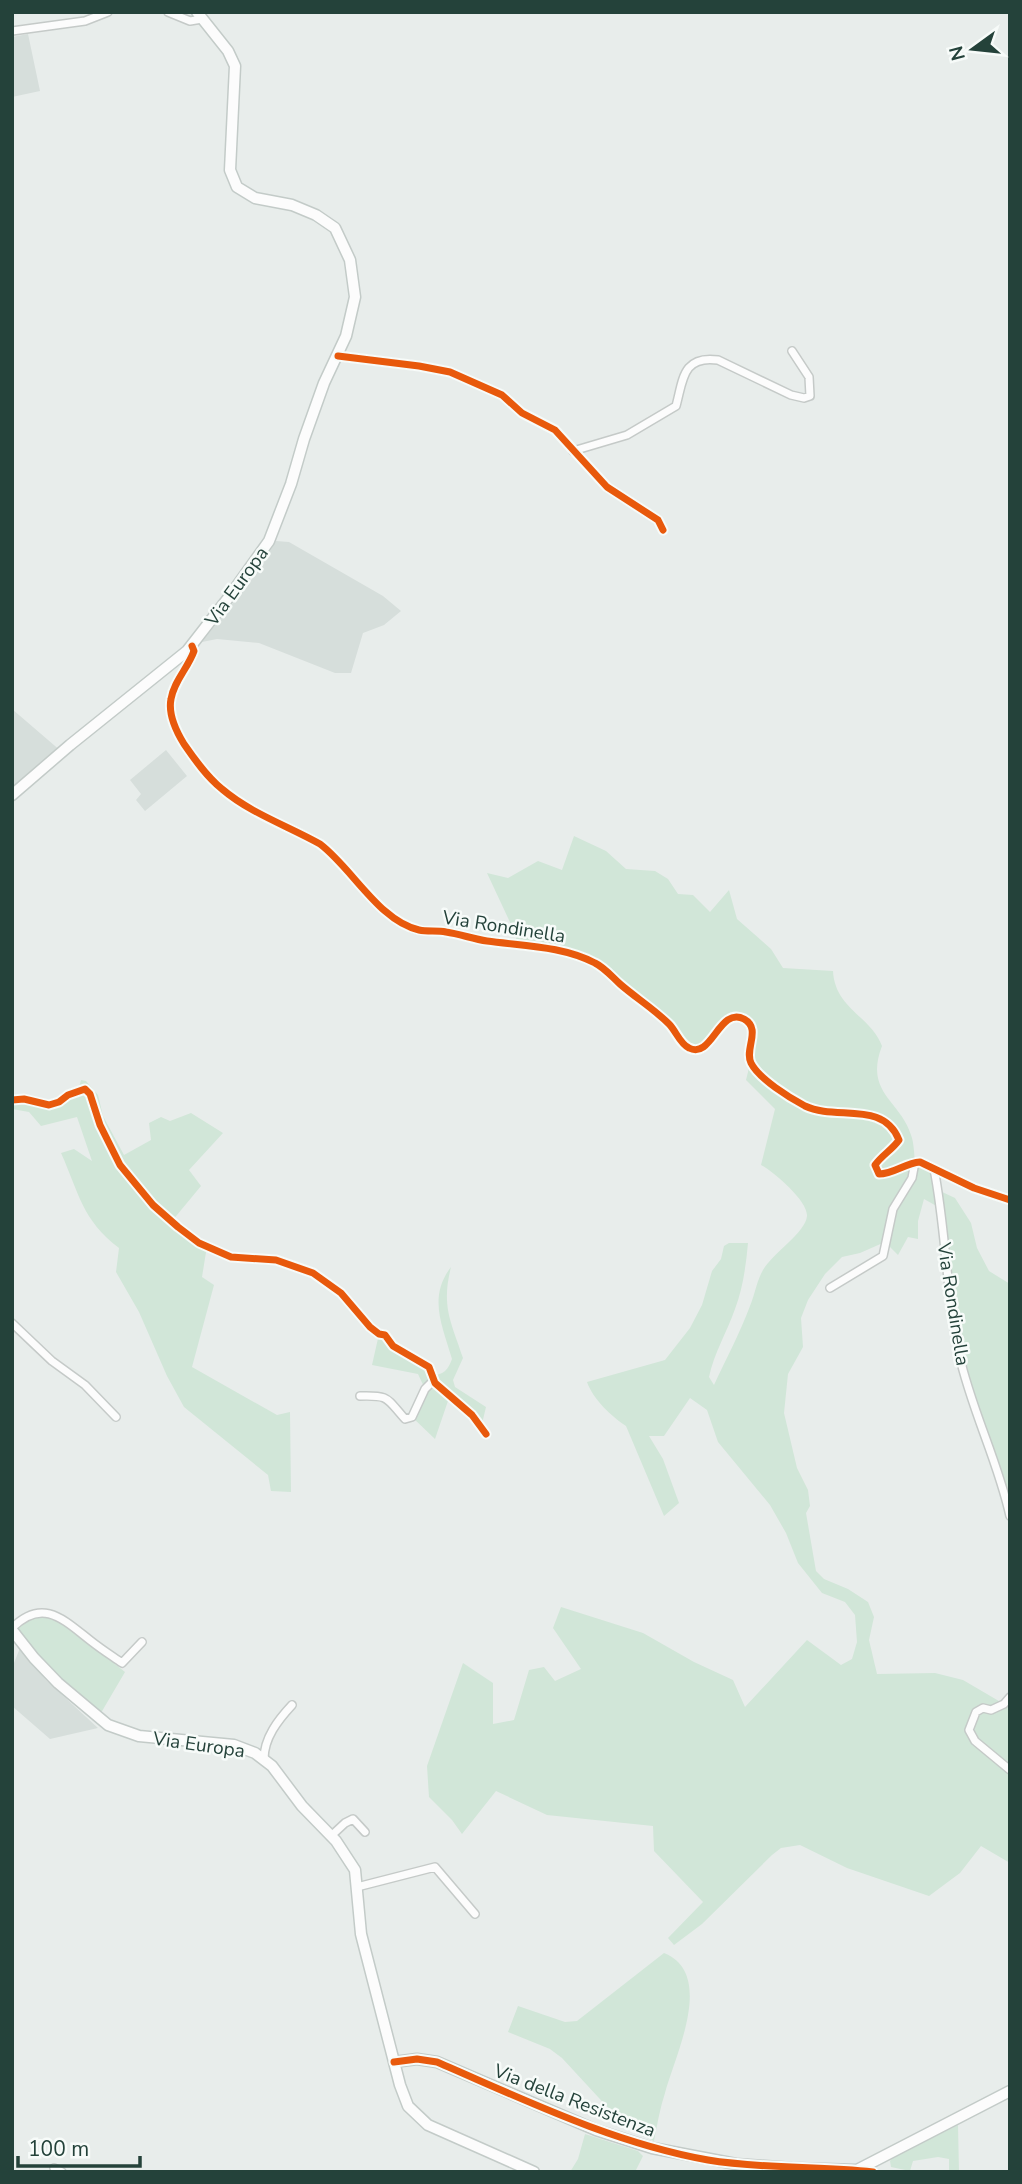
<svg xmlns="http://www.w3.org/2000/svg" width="1022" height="2184" font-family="'Nunito Sans',sans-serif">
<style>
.built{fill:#d6dedb}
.green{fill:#d1e6d8}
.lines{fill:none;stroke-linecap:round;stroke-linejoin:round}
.street-casing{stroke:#c5cac8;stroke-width:10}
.secondary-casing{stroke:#c3cbc8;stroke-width:13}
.street{stroke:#fcfcfc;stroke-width:7}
.secondary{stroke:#fcfcfc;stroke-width:10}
.cycleway-casing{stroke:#f7fbf9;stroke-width:11}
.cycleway{stroke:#e8590c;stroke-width:7}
.labels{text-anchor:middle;stroke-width:5;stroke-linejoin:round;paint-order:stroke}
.street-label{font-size:19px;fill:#24423a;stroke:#f7fbf9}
</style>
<rect width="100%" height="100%" fill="#e8edeb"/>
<path class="built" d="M 28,34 L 40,91 L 12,97 L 12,37 Z
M 276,541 L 289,542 L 383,596 L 401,611 L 384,625 L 363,633 L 351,673 L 335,673 L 259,643 L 217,639 L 202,642 L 256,574 Z
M 12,709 L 62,752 L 12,795 Z
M 166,750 L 187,776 L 145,811 L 136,800 L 141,794 L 130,780 Z
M 20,1648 L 46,1680 L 98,1728 L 50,1739 L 12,1706 L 12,1668 Z"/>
<path class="green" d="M 574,836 L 606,851 L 626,869 L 655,871 L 668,879 L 678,894 L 693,895 L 710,912 L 729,890 L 737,919 L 771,949 L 783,968 L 833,971 C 835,1009 871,1016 882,1046 C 864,1093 900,1100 911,1135 C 914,1143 914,1153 915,1162 L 934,1169 L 938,1190 L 955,1198 L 971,1223 L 977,1248 L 989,1271 L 1010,1284 L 1010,1516 L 959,1353 L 940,1208 L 924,1199 L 918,1221 L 918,1239 L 908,1237 L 898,1255 L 885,1242 L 860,1253 L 842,1257 L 825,1274 L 808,1300 L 801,1318 L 803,1347 L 788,1374 L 784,1413 L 797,1468 L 808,1490 L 810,1506 L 806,1513 L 816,1571 L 824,1579 L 848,1589 L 868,1602 L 874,1617 L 869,1640 L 877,1674 L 935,1673 L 963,1680 L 1004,1704 L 1010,1697 L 1010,1863 L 981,1846 L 960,1873 L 929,1896 L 847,1868 L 800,1845 L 781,1848 L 772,1855 L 702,1924 L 674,1945 L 668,1938 L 703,1902 L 654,1851 L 653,1826 L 547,1815 L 496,1791 L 462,1834 L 452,1820 L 429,1797 L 427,1766 L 463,1663 L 493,1683 L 493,1724 L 514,1720 L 529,1670 L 544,1667 L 555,1681 L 581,1669 L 553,1628 L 561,1607 L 643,1633 L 694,1662 L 733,1680 L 745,1707 L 807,1640 L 841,1665 L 852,1659 L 857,1642 L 855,1615 L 845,1602 L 822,1593 L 798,1563 L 786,1533 L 770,1505 L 718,1442 L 707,1410 L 690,1398 L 664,1436 L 649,1436 L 663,1459 L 679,1503 L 664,1516 L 626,1426 C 611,1416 593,1399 587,1382 L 665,1360 L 690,1328 L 702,1305 L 712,1271 L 721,1259 L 724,1246 L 729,1243 L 748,1243 C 746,1265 743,1288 735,1309 C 727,1332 714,1353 709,1377 L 714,1385 C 726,1359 740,1333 750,1306 C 755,1294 757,1280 763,1270 C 772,1254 806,1232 807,1216 C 808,1201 773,1171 761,1165 L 775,1109 L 746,1080 C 752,1059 751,1042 748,1021 L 733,1018 L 704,1046 L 688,1048 L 675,1029 L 585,958 L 516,945 L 516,935 L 487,873 L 508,878 L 538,861 L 562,870 Z
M 81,1080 L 86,1081 L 98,1095 L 103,1116 L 124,1155 L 151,1140 L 149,1123 L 161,1117 L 170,1121 L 191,1113 L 223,1133 L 189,1170 L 201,1186 L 172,1221 L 207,1246 L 202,1277 L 214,1285 L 192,1367 L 277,1415 L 290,1412 L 291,1492 L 271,1491 L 268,1475 L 184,1407 L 167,1376 L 139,1312 L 116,1272 L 119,1248 C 82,1220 79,1193 61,1153 L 74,1149 L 92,1161 L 77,1117 L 41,1126 L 29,1112 L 12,1109 L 12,1100 L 49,1105 L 78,1091 Z
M 451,1267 C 441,1307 451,1321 463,1358 L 453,1380 L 455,1387 L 486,1407 L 481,1428 L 449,1398 L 435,1439 L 412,1417 L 425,1389 L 418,1374 L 372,1365 L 379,1334 C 393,1347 425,1360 432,1376 C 444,1374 448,1370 452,1359 C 442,1325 428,1297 451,1267 Z
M 56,1614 L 117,1659 L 115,1664 L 125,1672 L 98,1718 L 86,1708 L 12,1628 L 21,1619 Z
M 664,1953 C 716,1974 675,2055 665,2093 C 660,2108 657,2125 654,2141 L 634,2132 L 623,2124 L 562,2058 L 550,2049 L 508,2032 L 518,2006 L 565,2022 L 577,2021 Z
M 958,2125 L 959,2172 L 949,2172 L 949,2159 L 938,2157 L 913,2161 L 910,2171 L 891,2167 L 890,2161 L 894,2156 Z
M 585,2134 L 638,2151 L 643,2156 L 635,2172 L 570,2172 L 578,2159 Z"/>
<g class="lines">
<defs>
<path id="street" d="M 168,12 L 190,21 L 202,19
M 12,31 L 85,21 L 108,12
M 338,356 L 419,366 L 450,372 L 502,395 L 522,413 L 555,430 L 607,487 L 658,520 L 663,530
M 573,451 L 627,435 L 676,406 C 683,381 682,355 718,360 L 791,395 L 804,398 L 810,396 L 809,377 L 792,351
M 192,646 L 194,651 C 188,668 174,681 171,699 C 168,714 176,731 184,744 C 195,760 207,777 222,789 C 250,813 288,826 320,844 C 352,868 379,921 419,930 C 428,932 437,930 446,932 C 460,934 473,939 487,941 C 523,946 563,946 595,963 C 605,968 612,977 620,984 C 636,998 654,1009 669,1024 C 676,1031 680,1044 689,1048 C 712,1060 719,1006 744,1019 C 762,1029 744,1049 751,1063 C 759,1079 790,1098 805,1106 C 836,1121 883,1100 899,1140 C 892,1150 882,1155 875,1165 L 879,1174 C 894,1174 905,1163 920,1162 L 974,1188 L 1010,1200
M 12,1100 L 24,1099 L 49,1105 L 59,1102 L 68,1095 L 85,1089 L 90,1094 L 100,1125 L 120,1165 L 153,1205 L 178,1227 L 199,1243 L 231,1257 L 276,1260 L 313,1273 L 341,1293 L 370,1327 L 379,1334 L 385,1335 L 393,1346 L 429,1367 L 435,1383 L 472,1415 L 486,1434
M 934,1169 C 946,1229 946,1293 959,1354 C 971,1409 998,1461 1010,1516
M 830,1288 L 883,1256 L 893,1209 L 912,1178 L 915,1162
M 12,1323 L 52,1361 L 85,1385 L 116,1417
M 360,1396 C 390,1395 386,1398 405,1419 L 412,1417 L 425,1389 L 434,1380
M 12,1628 C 43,1597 64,1620 91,1641 C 101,1649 112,1656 122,1663 L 142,1642
M 1010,1697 L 1004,1704 L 991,1710 L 983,1708 L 976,1712 L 969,1730 L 975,1741 L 1010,1770
M 264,1759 C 264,1738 278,1720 292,1705
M 331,1836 L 345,1823 L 353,1819 L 365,1832
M 357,1887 L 435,1867 L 475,1914
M 54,2168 L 62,2172
M 857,2170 L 873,2172"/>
<path id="secondary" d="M 12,795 L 70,745 L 187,651 L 229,597 L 269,541 L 291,484 L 304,439 L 324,383 L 346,336 L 355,297 L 350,260 L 335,228 L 316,215 L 292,205 L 255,198 L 237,187 L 230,170 L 235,66 L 228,51 L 197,12
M 12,1630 L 34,1658 L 58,1683 L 108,1725 L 139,1736 L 234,1745 L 255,1753 L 272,1766 L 302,1806 L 336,1841 L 355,1870 L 361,1934 L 400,2085 L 408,2106 L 428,2125 L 534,2172
M 394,2062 L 417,2059 L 437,2062 L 596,2130 L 652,2148 L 736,2164 L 792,2168 L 857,2170 L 1010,2091"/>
</defs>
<use href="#street" class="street-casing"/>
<use href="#secondary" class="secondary-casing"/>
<use href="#street" class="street"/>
<use href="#secondary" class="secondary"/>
<defs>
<path id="cycleway" d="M 338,356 L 419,366 L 450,372 L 502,395 L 522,413 L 555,430 L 607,487 L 658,520 L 663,530
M 192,646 L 194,651 C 188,668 174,681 171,699 C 168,714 176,731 184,744 C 195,760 207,777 222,789 C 250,813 288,826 320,844 C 352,868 379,921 419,930 C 428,932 437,930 446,932 C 460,934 473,939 487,941 C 523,946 563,946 595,963 C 605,968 612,977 620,984 C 636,998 654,1009 669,1024 C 676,1031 680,1044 689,1048 C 712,1060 719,1006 744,1019 C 762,1029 744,1049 751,1063 C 759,1079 790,1098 805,1106 C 836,1121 883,1100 899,1140 C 892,1150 882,1155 875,1165 L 879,1174 C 894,1174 905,1163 920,1162 L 974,1188 L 1010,1200
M 12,1100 L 24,1099 L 49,1105 L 59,1102 L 68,1095 L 85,1089 L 90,1094 L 100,1125 L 120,1165 L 153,1205 L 178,1227 L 199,1243 L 231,1257 L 276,1260 L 313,1273 L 341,1293 L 370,1327 L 379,1334 L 385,1335 L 393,1346 L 429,1367 L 435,1383 L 472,1415 L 486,1434
M 394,2062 L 417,2059 L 437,2062 C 525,2100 613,2143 708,2160 C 762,2169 818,2166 873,2172"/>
</defs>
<use href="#cycleway" class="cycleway-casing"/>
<use href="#cycleway" class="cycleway"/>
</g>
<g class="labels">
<g class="street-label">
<text transform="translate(236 586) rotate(-54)" y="7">Via Europa</text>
<text transform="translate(504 926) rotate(9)" y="7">Via Rondinella</text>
<text transform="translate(954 1304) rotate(81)" y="7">Via Rondinella</text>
<text transform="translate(199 1744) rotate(8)" y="7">Via Europa</text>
<text transform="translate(575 2100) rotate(21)" y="7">Via della Resistenza</text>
</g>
</g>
<rect width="1022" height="2184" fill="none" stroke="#24423a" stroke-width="28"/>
<g transform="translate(973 49) rotate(255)" stroke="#f7fbf9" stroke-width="5" paint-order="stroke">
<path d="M0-5L12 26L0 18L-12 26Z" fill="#24423a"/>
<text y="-10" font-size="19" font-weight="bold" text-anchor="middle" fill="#24423a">N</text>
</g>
<path d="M18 2156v10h122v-10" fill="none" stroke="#24423a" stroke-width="3.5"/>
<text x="28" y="2156" font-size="21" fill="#24423a" stroke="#f7fbf9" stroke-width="5" paint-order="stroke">100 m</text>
</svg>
